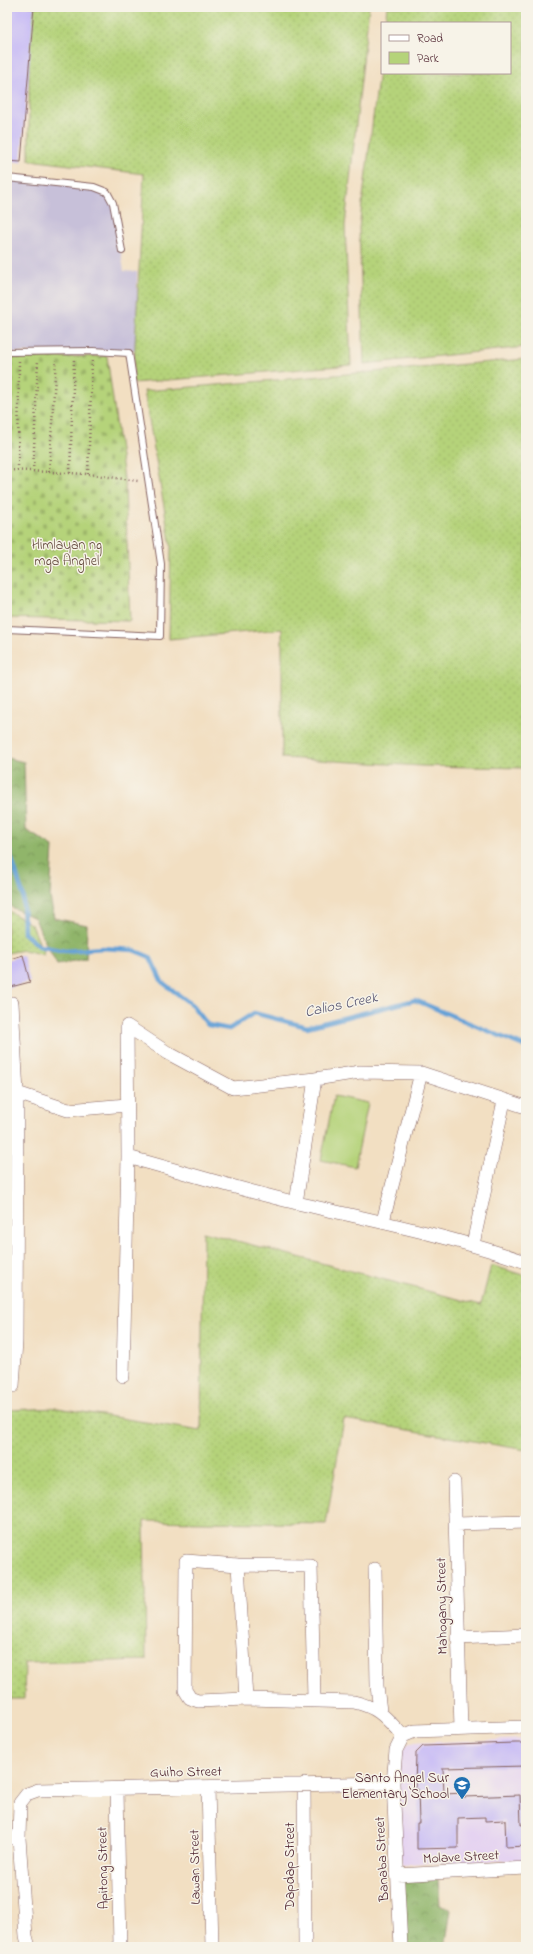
<svg xmlns="http://www.w3.org/2000/svg" width="533" height="1954" font-family="'Indie Flower',sans-serif">
<style>
.built{fill:#e5d3f1}
.industrial{fill:#c7c0d9}
.grass{fill:url(#grass-dots);stroke:#807952}
.forest{fill:url(#forest-crowns);stroke:#6d6a4a}
.cemetery{fill:url(#cemetery-stones);stroke:#807952}
.green{fill:#b5d37a;stroke:#807952}
.lines{fill:none;stroke-linecap:round;stroke-linejoin:round}
.stream{stroke:#66a2d7;stroke-width:4.5}
.building{fill:#c2b5f7}
.lane-casing{stroke:#856260;stroke-width:8}
.street-casing{stroke:#856260;stroke-width:14}
.path{stroke:#856260;stroke-width:2.5;stroke-dasharray:1 3;stroke-linecap:butt}
.lane{stroke:#fff;stroke-width:6}
.street{stroke:#fff;stroke-width:13}
.labels{text-anchor:middle;stroke-width:3;stroke-linejoin:round;paint-order:stroke}
.park-label{font-size:14px;fill:#654c3f;stroke:#f7f3e8}
.street-label{font-size:14px;fill:#4a1f2b;stroke:#f7f3e8}
.poi-label{font-size:14px;fill:#4a1f2b;stroke:#f7f3e8;text-anchor:end}
.water-label{font-size:15px;font-style:italic;fill:#555370;stroke:#f7f3e8}
</style>
<defs>
<pattern id="grass-dots" width="8" height="8" patternUnits="userSpaceOnUse"><rect width="8" height="8" fill="#b5d37a"/><path d="M2 2h.1M6 6h.1" fill="none" stroke="#9db56a" stroke-width="1.8" stroke-linecap="round"/></pattern>
<pattern id="forest-crowns" width="20" height="18" patternUnits="userSpaceOnUse"><rect width="20" height="18" fill="#90b56a"/><path d="M2 6a3 3 0 1 1 6 0M12 15a3 3 0 1 1 6 0" fill="none" stroke="#789357"/></pattern>
<pattern id="cemetery-stones" width="16" height="16" patternUnits="userSpaceOnUse"><rect width="16" height="16" fill="#b5d37a"/><path d="M2 7V4a2 2 0 0 1 4 0v3zM10 15v-3a2 2 0 0 1 4 0v3z" fill="#9db56a"/></pattern>
</defs>
<rect width="100%" height="100%" fill="#f7f3e8"/>
<filter id="ink" filterUnits="userSpaceOnUse"><feTurbulence type="fractalNoise" baseFrequency=".025" numOctaves="2"/><feDisplacementMap in="SourceGraphic" scale="8" xChannelSelector="R" yChannelSelector="G"/><feConvolveMatrix kernelMatrix="1 2 1 2 8 2 1 2 1" color-interpolation-filters="sRGB"/></filter>
<filter id="wash" filterUnits="userSpaceOnUse"><feTurbulence type="fractalNoise" baseFrequency=".012" numOctaves="4" result="noise"/><feDisplacementMap in="SourceGraphic" scale="16" xChannelSelector="R" yChannelSelector="G"/><feGaussianBlur stdDeviation="0.9" result="paint"/><feColorMatrix in="noise" values="0 0 0 0 0 0 0 0 0 0 0 0 0 0 0 0 0 1.4 0 .05"/><feComposite in="paint" operator="in"/></filter>
<g filter="url(#wash)">
<rect width="100%" height="100%" fill="#f2dfc2"/>
<path class="built" d="M 526,1739 L 526,1860 L 403,1864 L 397,1848 L 399,1751 L 410,1743 Z"/>
<path class="industrial" d="M 7,178 L 94,187 L 107,192 L 113,203 L 124,271 L 137,272 L 137,351 L 7,353 Z"/>
<path class="grass" d="M 29,7 L 369,7 L 345,225 L 351,365 L 133,383 L 144,174 L 29,160 Z
M 387,7 L 526,7 L 526,347 L 364,364 L 359,228 L 382,47 L 382,73 L 510,73 L 510,23 L 385,23 Z
M 526,359 L 526,768 L 422,766 L 282,758 L 282,629 L 169,639 L 171,547 L 144,391 Z
M 7,905 L 9,911 L 32,925 L 44,955 L 24,950 L 7,953 Z
M 203,1232 L 481,1305 L 491,1265 L 526,1276 L 526,1450 L 344,1419 L 326,1524 L 144,1521 L 146,1660 L 25,1663 L 24,1699 L 7,1699 L 7,1410 L 58,1408 L 201,1431 Z"/>
<path class="forest" d="M 7,758 L 24,762 L 26,830 L 53,847 L 50,897 L 54,918 L 87,925 L 86,959 L 57,964 L 42,936 L 35,918 L 11,907 L 7,891 Z
M 438,1880 L 440,1904 L 451,1910 L 445,1947 L 406,1947 L 402,1881 Z"/>
<path class="cemetery" d="M 107,356 L 125,486 L 130,621 L 7,618 L 7,358 Z"/>
<path class="green" d="M 334,1096 L 368,1103 L 355,1167 L 321,1160 Z"/>
<g class="lines">
<path class="stream" d="M 7,844 L 23,895 L 24,933 L 39,946 L 65,951 L 103,948 L 133,950 L 150,957 L 162,982 L 192,1005 L 208,1025 L 229,1029 L 254,1013 L 307,1027 L 415,1000 L 526,1047"/>
</g>
<g id="blocks">
<path class="building" d="M 7,7 L 34,7 L 21,162 L 7,161 Z
M 23,955 L 30,982 L 7,988 L 7,960 Z
M 515,1743 L 526,1743 L 526,1766 L 443,1768 L 444,1794 L 464,1793 L 464,1797 L 520,1795 L 521,1825 L 526,1824 L 526,1846 L 506,1847 L 505,1820 L 485,1821 L 485,1817 L 458,1818 L 458,1848 L 417,1849 L 417,1823 L 419,1823 L 418,1789 L 415,1789 L 416,1753 L 423,1746 Z"/>
</g>
</g>
<g filter="url(#ink)">
<use href="#blocks" fill-opacity="0" stroke="#856260" stroke-width="1"/>
<g class="lines">
<defs>
<path id="lane" d="M 7,178 L 94,187 L 107,192 L 113,203 L 122,251
M 7,352 L 93,351 L 129,353 L 161,564 L 160,636 L 7,629"/>
<path id="street" d="M 12,1003 L 17,1093 L 16,1341 L 13,1386
M 127,1026 L 168,1053 L 233,1088 L 315,1079 L 360,1072 L 421,1073 L 526,1107
M 17,1093 L 68,1110 L 127,1105
M 128,1157 C 184,1172 241,1190 297,1203 C 376,1221 450,1236 526,1262
M 296,1203 L 315,1079
M 383,1221 L 421,1073
M 473,1244 L 504,1101
M 123,1376 L 128,1157 L 127,1026
M 454,1482 L 461,1729
M 456,1524 L 526,1522
M 238,1565 L 246,1699
M 375,1569 L 377,1686 L 380,1711
M 457,1638 L 526,1635
M 314,1700 L 311,1566 L 238,1565 L 186,1561 L 185,1690 L 190,1698 L 198,1701 L 246,1699 L 354,1702 C 380,1708 385,1717 403,1736
M 304,1784 L 305,1947
M 208,1787 L 212,1947
M 117,1789 L 120,1947
M 7,1838 L 19,1838
M 397,1875 L 526,1868
M 29,1947 L 26,1936 L 19,1838 L 20,1803 L 27,1794 L 38,1790 L 393,1783
M 401,1947 L 393,1783 L 396,1750 L 403,1736 L 415,1731 L 526,1727"/>
</defs>
<use href="#lane" class="lane-casing"/>
<use href="#street" class="street-casing"/>
<path class="path" d="M 7,463 L 9,470 L 7,479
M 9,470 L 88,474 L 138,481
M 18,470 L 19,361
M 33,471 L 38,360
M 49,472 L 56,360
M 70,473 L 74,360
M 88,474 L 92,360"/>
<use href="#lane" class="lane"/>
<use href="#street" class="street"/>
</g>
</g>
<defs>
<symbol id="school-pin" viewBox="-11 -11 22 30"><path d="M0 17L-7.5 6A9.5 9.5 0 1 1 7.5 6Z" fill="#1f6fb2" stroke="#f7f3e8"/><path d="M0-5L7-2L0 1L-7-2ZM-4 1L0 2.5L4 1V4Q0 6-4 4Z" fill="#fff"/></symbol>
</defs>
<g fill-rule="evenodd">
<use href="#school-pin" x="452" y="1775" width="20" height="27"/>
</g>
<g class="labels">
<g class="park-label">
<text x="67" y="549">Himlayan ng<tspan x="67" dy="16">mga Anghel</tspan></text>
</g>
<g class="street-label">
<text transform="translate(441 1606) rotate(-91)" y="5">Mahogany Street</text>
<text transform="translate(186 1771) rotate(-1)" y="5">Guiho Street</text>
<text transform="translate(461 1856) rotate(-3)" y="5">Molave Street</text>
<text transform="translate(381 1859) rotate(-93)" y="5">Banaba Street</text>
<text transform="translate(289 1866) rotate(-90)" y="5">Dapdap Street</text>
<text transform="translate(194 1867) rotate(-91)" y="5">Lawan Street</text>
<text transform="translate(102 1868) rotate(-91)" y="5">Apitong Street</text>
</g>
<g class="poi-label">
<text x="449" y="1782">Santo Angel Sur<tspan x="449" dy="16">Elementary School</tspan></text>
</g>
<g class="water-label">
<text transform="translate(341 1004) rotate(-12)" y="5">Calios Creek</text>
</g>
</g>
<rect width="533" height="1954" fill="none" stroke="#f7f3e8" stroke-width="24"/>
<rect x="381" y="22" width="130" height="52" fill="#f7f3e8" stroke="#b29e9c"/>
<rect x="389" y="35" width="20" height="6" fill="#ffffff" stroke="#b29e9c"/>
<text x="417" y="42" font-size="12" fill="#4a1f2b">Road</text>
<rect x="389" y="52" width="20" height="12" fill="#b5d37a" stroke="#b29e9c"/>
<text x="417" y="62" font-size="12" fill="#4a1f2b">Park</text>
</svg>
